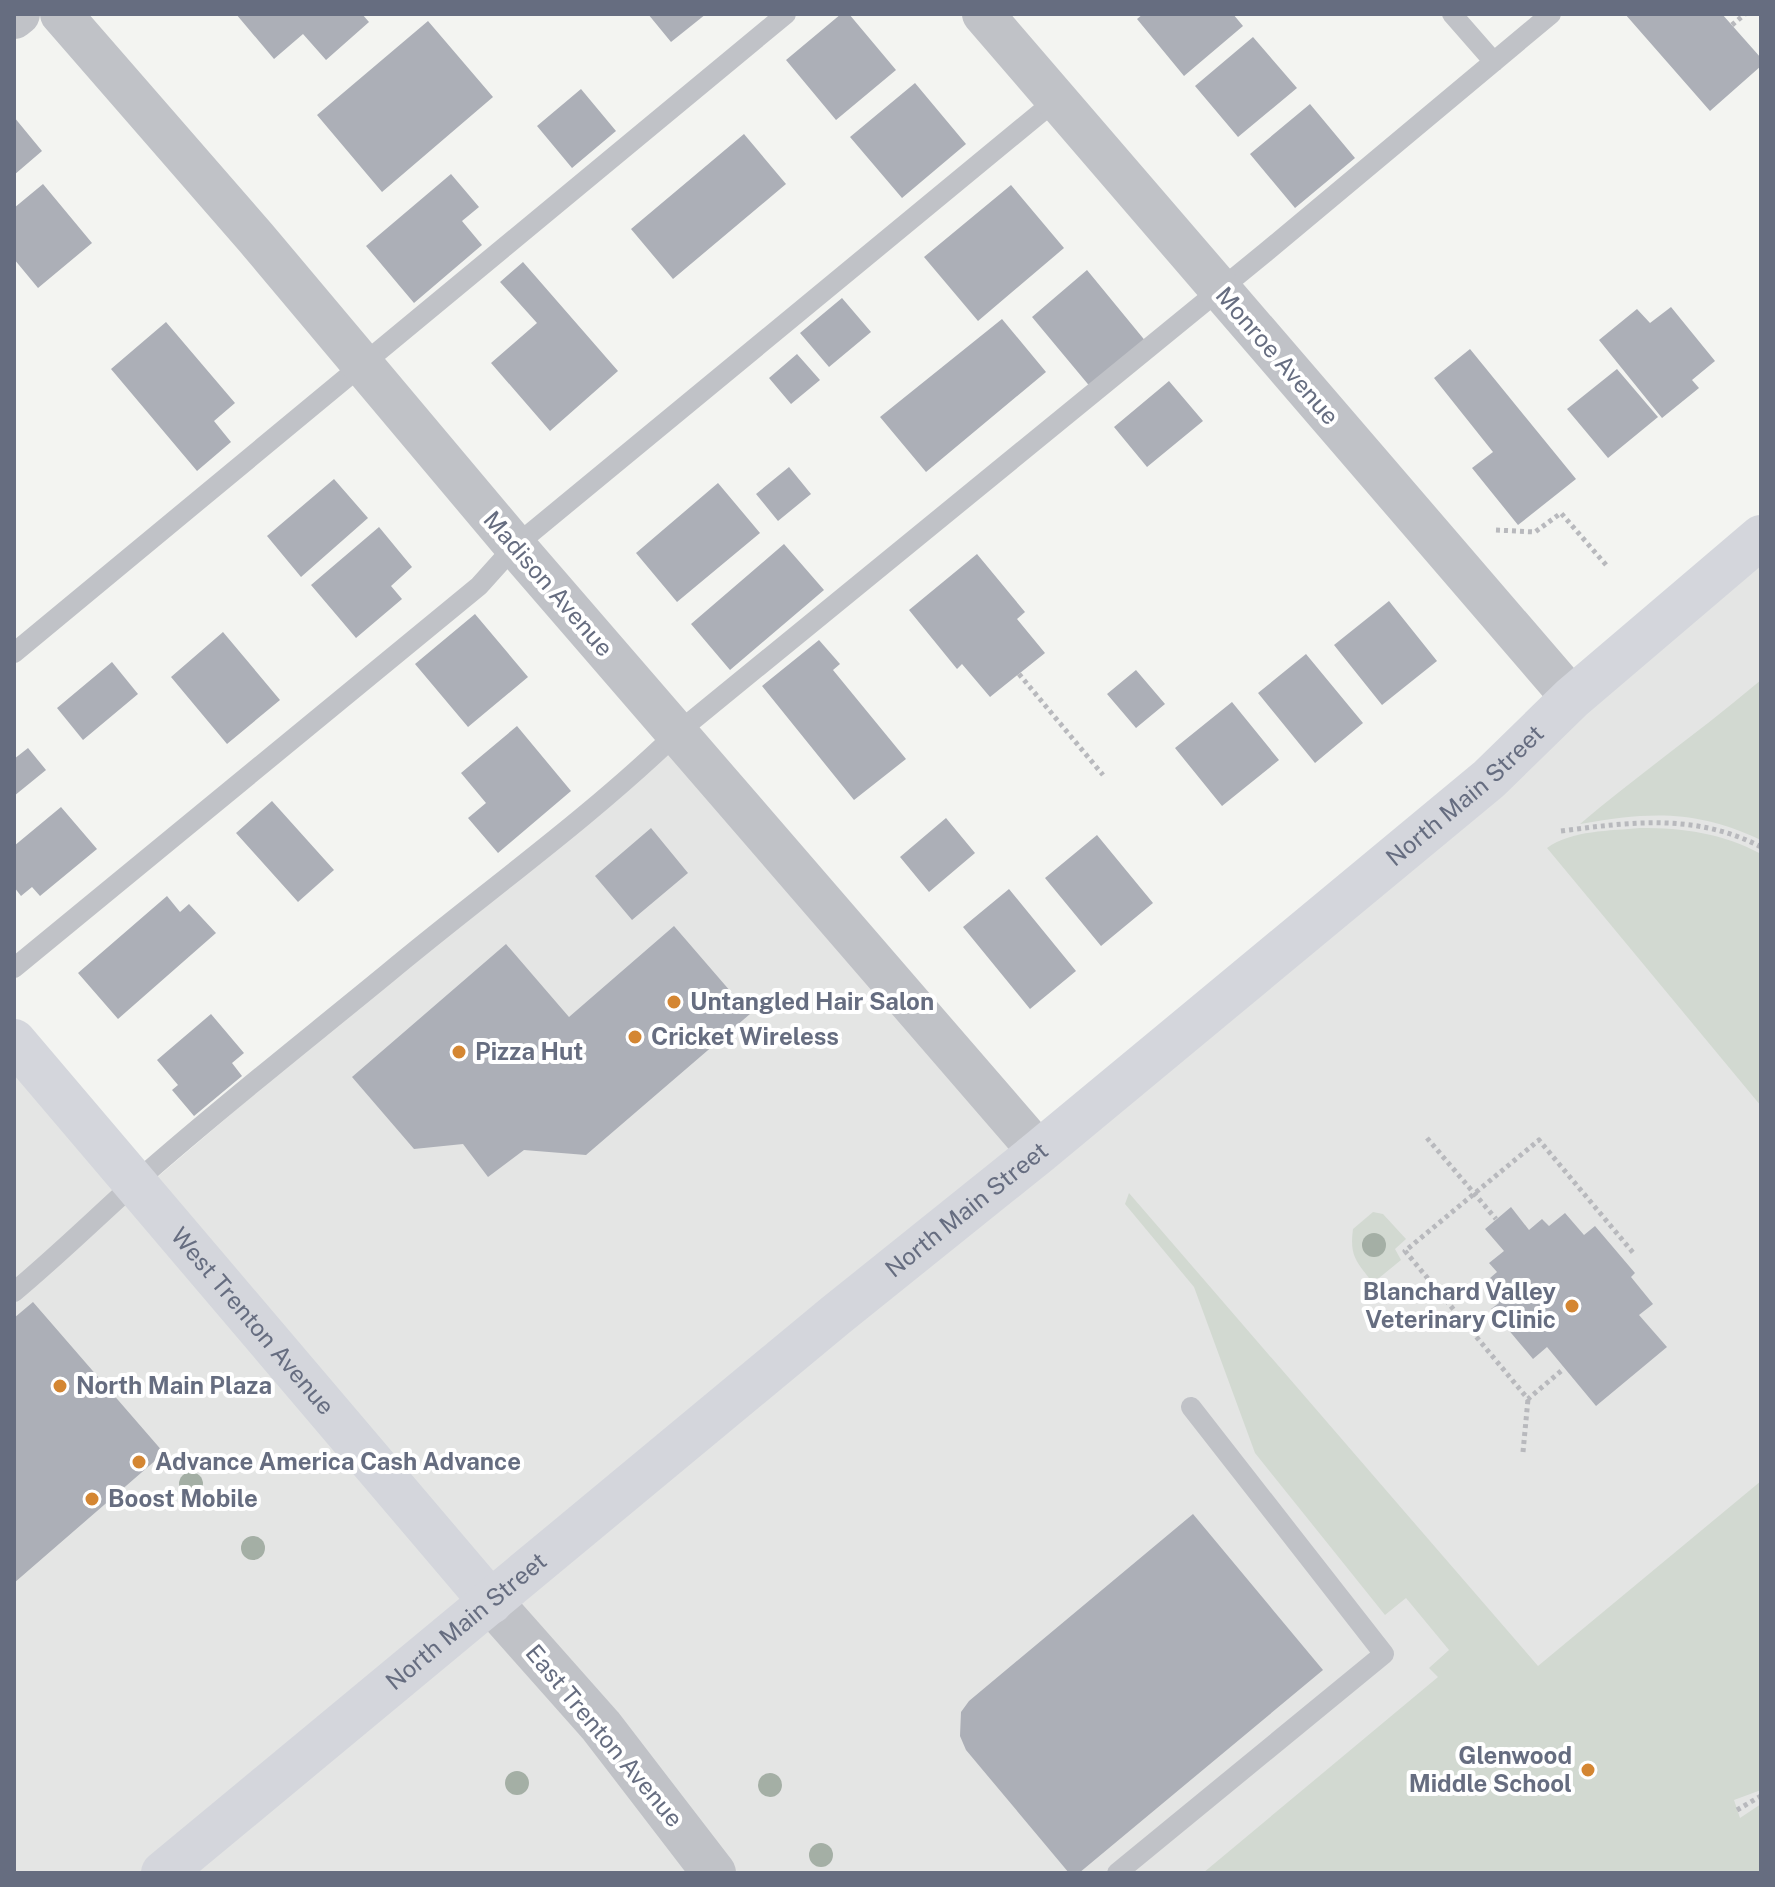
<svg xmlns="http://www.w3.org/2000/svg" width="1775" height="1887" font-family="'Public Sans',sans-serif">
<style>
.built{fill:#e4e5e4}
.green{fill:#d2d9d1}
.building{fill:#acafb7}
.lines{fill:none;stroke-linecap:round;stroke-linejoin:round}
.path{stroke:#b8b9bd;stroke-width:5;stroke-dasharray:4 4;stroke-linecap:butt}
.service{stroke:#c0c2c7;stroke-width:20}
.minor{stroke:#c0c2c7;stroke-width:42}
.tertiary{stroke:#c0c2c7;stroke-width:44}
.primary{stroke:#d4d6dc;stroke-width:44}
.tree{fill:#a4afa5}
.poi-dot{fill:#d48632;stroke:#fff;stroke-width:3}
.labels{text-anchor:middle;stroke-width:8;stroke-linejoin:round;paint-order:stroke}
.street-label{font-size:24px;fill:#666d80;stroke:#fff}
.poi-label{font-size:24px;font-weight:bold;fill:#666d80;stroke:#fff;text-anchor:start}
</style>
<rect width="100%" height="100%" fill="#f3f4f1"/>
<path class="built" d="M 1761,537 L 1761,1873 L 14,1873 L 14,1048 L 127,1203 L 677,733 L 1039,1152 Z"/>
<path class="green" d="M 1761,680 L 1761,840 C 1694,809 1650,812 1580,824 C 1639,774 1702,730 1761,680 Z
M 1640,828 C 1684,828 1722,833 1761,854 L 1761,1106 L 1547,848 C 1572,830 1610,831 1640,828 Z
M 1129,1193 L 1538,1666 L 1761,1481 L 1761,1790 L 1734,1800 L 1740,1818 L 1761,1804 L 1761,1873 L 1203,1873 L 1438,1677 L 1429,1668 L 1449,1650 L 1406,1598 L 1385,1615 L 1255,1453 L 1194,1287 L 1125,1204 Z
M 1373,1212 L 1383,1214 L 1406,1239 L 1395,1249 L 1401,1260 L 1379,1278 L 1369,1278 C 1354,1259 1350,1253 1353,1229 Z"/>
<path class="building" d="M 236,14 L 362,14 L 369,22 L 326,60 L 303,34 L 274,59 Z
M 648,14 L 706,14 L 671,42 Z
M 841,14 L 849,14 L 896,70 L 836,120 L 786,60 Z
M 1143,14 L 1233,14 L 1243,26 L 1184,76 L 1137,19 Z
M 1625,14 L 1722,14 L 1761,58 L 1761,66 L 1710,111 Z
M 428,21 L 493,97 L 382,192 L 317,115 Z
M 1253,37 L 1297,88 L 1238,137 L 1195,86 Z
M 915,83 L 966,144 L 902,198 L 850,137 Z
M 581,89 L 616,131 L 572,168 L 537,126 Z
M 1310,104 L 1355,158 L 1295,208 L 1250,154 Z
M 14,117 L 42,151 L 14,175 Z
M 744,134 L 786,184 L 673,279 L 631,229 Z
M 451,174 L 479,207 L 462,221 L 482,245 L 414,303 L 366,246 Z
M 43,184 L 92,243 L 38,288 L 14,259 L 14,208 Z
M 1011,185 L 1064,248 L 978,321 L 924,257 Z
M 523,262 L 618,371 L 550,431 L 491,363 L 537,323 L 500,282 Z
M 1087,270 L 1147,343 L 1092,389 L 1032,317 Z
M 842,298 L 871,332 L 829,367 L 800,333 Z
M 1671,307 L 1715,361 L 1692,380 L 1699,388 L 1662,418 L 1599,340 L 1637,309 L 1650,323 Z
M 1002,319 L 1046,372 L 926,472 L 880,417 Z
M 166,322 L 235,403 L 214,421 L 231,442 L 197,471 L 111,369 Z
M 1470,349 L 1576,479 L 1518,525 L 1472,468 L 1493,452 L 1434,378 Z
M 797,354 L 820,380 L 791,404 L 769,378 Z
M 1617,369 L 1658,417 L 1608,458 L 1567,409 Z
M 1169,381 L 1203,421 L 1147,467 L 1114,427 Z
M 789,467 L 811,494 L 778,521 L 756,494 Z
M 334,479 L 368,518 L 301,577 L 267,536 Z
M 718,483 L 760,533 L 677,602 L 636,553 Z
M 379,527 L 412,567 L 391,586 L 402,599 L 356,638 L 311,585 Z
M 784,544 L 824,590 L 730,670 L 691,624 Z
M 977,554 L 1025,612 L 1017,619 L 1045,653 L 990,697 L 962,664 L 957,669 L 909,610 Z
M 1389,601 L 1437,661 L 1382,705 L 1334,645 Z
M 475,614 L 528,677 L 468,727 L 415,664 Z
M 223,632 L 280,700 L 227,744 L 171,677 Z
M 819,640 L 840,664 L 833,670 L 906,759 L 854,800 L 762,686 Z
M 1306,654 L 1363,723 L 1315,763 L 1258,693 Z
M 112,662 L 138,694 L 83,740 L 57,708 Z
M 1136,670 L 1165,704 L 1136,728 L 1107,694 Z
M 1232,702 L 1279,760 L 1222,806 L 1175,748 Z
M 517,726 L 571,791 L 498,853 L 468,818 L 486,803 L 461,773 Z
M 28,748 L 46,770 L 14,796 L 14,759 Z
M 272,801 L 334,870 L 298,902 L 236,833 Z
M 61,807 L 97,849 L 40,896 L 32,887 L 21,896 L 14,887 L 14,846 Z
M 946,818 L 975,853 L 929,892 L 900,857 Z
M 651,828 L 688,873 L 632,920 L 595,876 Z
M 1097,835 L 1153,903 L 1101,946 L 1045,878 Z
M 1009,889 L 1076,971 L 1030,1009 L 963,927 Z
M 167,896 L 180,912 L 189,904 L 216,933 L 118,1019 L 78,973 Z
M 674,926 L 750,1014 L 586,1155 L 524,1150 L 488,1177 L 463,1144 L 414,1149 L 352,1077 L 506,944 L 569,1017 Z
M 211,1014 L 244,1053 L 232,1063 L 242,1076 L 194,1116 L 172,1090 L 178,1085 L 157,1060 Z
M 1511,1207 L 1529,1230 L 1542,1219 L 1549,1226 L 1565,1213 L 1584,1235 L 1595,1226 L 1635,1273 L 1631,1277 L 1653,1304 L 1639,1315 L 1667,1347 L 1596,1406 L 1547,1347 L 1533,1359 L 1491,1309 L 1499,1303 L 1483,1284 L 1497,1272 L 1489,1263 L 1504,1251 L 1485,1229 Z
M 33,1302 L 164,1453 L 14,1583 L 14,1318 Z
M 1193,1514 L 1323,1670 L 1079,1873 L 1069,1873 L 966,1750 L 960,1736 L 961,1712 L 969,1701 Z"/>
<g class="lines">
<path class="path" d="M 1732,25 L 1745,14
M 1496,530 L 1535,532 L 1561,513 L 1607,566
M 1019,674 L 1103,775
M 1561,831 C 1631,822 1696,813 1761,847
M 1427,1138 L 1496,1219
M 1561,1371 L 1528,1399 L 1405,1251 L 1539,1140 L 1635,1255
M 1523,1452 L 1528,1399
M 1737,1810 L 1761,1796"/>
<path class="service" d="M 1452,14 L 1494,62
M 14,653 L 786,14
M 14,968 L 479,586 L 515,546 L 1056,100
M 14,1292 C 56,1257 95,1219 136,1182 C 217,1110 304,1042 388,973 C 484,893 587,820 677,733 L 1266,252 L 1551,14
M 1117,1873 L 1384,1654 L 1191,1407"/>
<path class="minor" d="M 61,14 L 256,238 L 515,546 L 1039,1152
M 983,14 L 1572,698
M 14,18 L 19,14"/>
<path class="tertiary" d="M 491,1602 L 601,1726 L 714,1873"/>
<g class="primary">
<path id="s1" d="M 14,1041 L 491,1602"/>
<path id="s2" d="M 163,1873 L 836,1315 L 1039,1152 L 1489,779 L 1572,698 L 1761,537"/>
</g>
</g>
<g class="tree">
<circle cx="1374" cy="1245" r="12"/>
<circle cx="191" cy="1484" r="12"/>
<circle cx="253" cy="1548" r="12"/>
<circle cx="517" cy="1783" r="12"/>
<circle cx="770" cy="1785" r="12"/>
<circle cx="821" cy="1855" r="12"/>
</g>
<g class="poi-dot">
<circle cx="674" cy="1002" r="8"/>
<circle cx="635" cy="1037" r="8"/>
<circle cx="459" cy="1052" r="8"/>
<circle cx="1572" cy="1306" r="8"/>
<circle cx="60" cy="1386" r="8"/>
<circle cx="139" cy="1462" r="8"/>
<circle cx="92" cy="1499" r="8"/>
<circle cx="1588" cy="1770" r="8"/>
</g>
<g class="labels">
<g class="street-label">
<text transform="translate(1277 356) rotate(49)" y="8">Monroe Avenue</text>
<text transform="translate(548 584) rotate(49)" y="8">Madison Avenue</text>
<text dy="8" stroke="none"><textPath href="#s2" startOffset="1690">North Main Street</textPath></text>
<text dy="8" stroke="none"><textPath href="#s2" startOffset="1042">North Main Street</textPath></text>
<text dy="8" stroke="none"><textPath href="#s1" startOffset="368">West Trenton Avenue</textPath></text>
<text dy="8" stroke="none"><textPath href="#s2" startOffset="394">North Main Street</textPath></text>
<text transform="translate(604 1736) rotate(50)" y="8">East Trenton Avenue</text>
</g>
<g class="poi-label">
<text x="690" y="1010">Untangled Hair Salon</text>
<text x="651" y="1045">Cricket Wireless</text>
<text x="475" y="1060">Pizza Hut</text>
<text x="1556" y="1300" text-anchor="end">Blanchard Valley<tspan x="1556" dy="28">Veterinary Clinic</tspan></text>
<text x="76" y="1394">North Main Plaza</text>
<text x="155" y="1470">Advance America Cash Advance</text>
<text x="108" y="1507">Boost Mobile</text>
<text x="1572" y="1764" text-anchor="end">Glenwood<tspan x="1572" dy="28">Middle School</tspan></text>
</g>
</g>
<rect width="1775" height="1887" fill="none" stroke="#666d80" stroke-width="32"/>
</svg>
